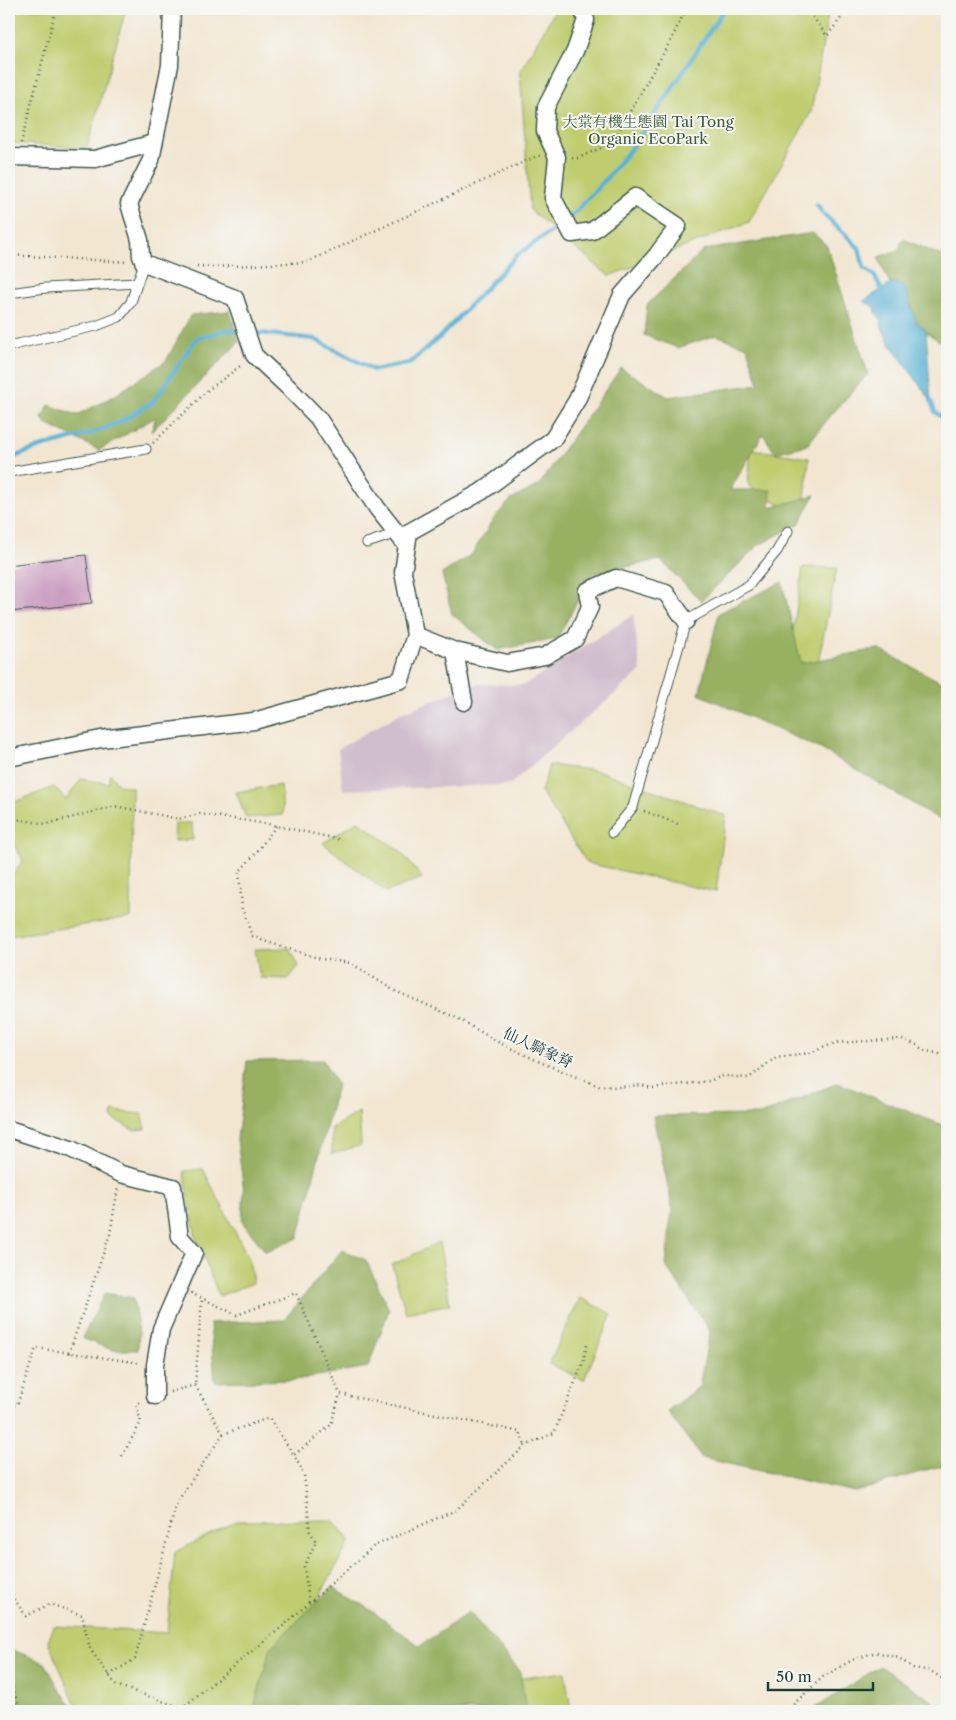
<svg xmlns="http://www.w3.org/2000/svg" width="956" height="1720" font-family="'Libre Caslon Text','Noto Serif TC',serif">
<style>
.industrial{fill:#d0bdcd}
.green{fill:#bfcd70;stroke:#6f8552}
.forest{fill:#97b062;stroke:#5b764b}
.water{fill:#59b1d6;stroke:#3c7785}
.lines{fill:none;stroke-linecap:round;stroke-linejoin:round}
.stream{stroke:#59b1d6;stroke-width:4.5}
.building{fill:#c898be}
.service-casing{stroke:#3f564c;stroke-width:11}
.minor-casing{stroke:#3f564c;stroke-width:19}
.path{stroke:#3f564c;stroke-width:2.5;stroke-dasharray:1 4;stroke-linecap:butt}
.service{stroke:#fff;stroke-width:9}
.minor{stroke:#fff;stroke-width:16}
.labels{text-anchor:middle;stroke-width:4;stroke-linejoin:round;paint-order:stroke}
.park-label{font-size:15px;fill:#3f5a40;stroke:#f6f6f2}
.street-label{font-size:15px;fill:#1f3d34;stroke:#f6f6f2}
</style>
<rect width="100%" height="100%" fill="#f6f6f2"/>
<filter id="ink" filterUnits="userSpaceOnUse"><feTurbulence type="fractalNoise" baseFrequency=".02" numOctaves="2"/><feDisplacementMap in="SourceGraphic" scale="10" xChannelSelector="R" yChannelSelector="G"/><feConvolveMatrix kernelMatrix="1 2 1 2 8 2 1 2 1" color-interpolation-filters="sRGB"/></filter>
<filter id="wash" filterUnits="userSpaceOnUse"><feTurbulence type="fractalNoise" baseFrequency=".0096" numOctaves="4" result="noise"/><feDisplacementMap in="SourceGraphic" scale="20" xChannelSelector="R" yChannelSelector="G"/><feGaussianBlur stdDeviation="1.12" result="paint"/><feColorMatrix in="noise" values="0 0 0 0 0 0 0 0 0 0 0 0 0 0 0 0 0 1.4 0 .05"/><feComposite in="paint" operator="in"/></filter>
<g filter="url(#wash)">
<rect width="100%" height="100%" fill="#f2e6d1"/>
<path class="industrial" d="M 633,615 L 641,671 L 509,785 L 343,790 L 338,749 L 399,714 L 474,684 L 524,685 Z"/>
<path class="green" d="M 9,9 L 126,9 L 87,148 L 9,143 Z
M 556,9 L 829,9 L 811,112 L 749,222 L 609,276 L 530,210 L 520,71 Z
M 751,449 L 809,458 L 803,518 L 748,485 Z
M 803,567 L 837,568 L 815,678 L 787,668 Z
M 549,765 L 599,771 L 726,816 L 716,892 L 587,863 L 541,792 Z
M 110,773 L 119,785 L 132,787 L 131,918 L 9,936 L 9,881 L 23,860 L 9,836 L 9,804 L 54,787 L 66,800 L 81,779 L 108,783 Z
M 281,785 L 283,815 L 246,818 L 236,792 Z
M 358,821 L 400,851 L 422,878 L 386,892 L 323,843 Z
M 175,823 L 192,823 L 193,840 L 174,841 Z
M 290,948 L 299,966 L 288,979 L 260,978 L 255,949 Z
M 113,1111 L 142,1114 L 146,1129 L 133,1130 L 112,1118 Z
M 359,1112 L 361,1145 L 332,1154 L 332,1128 Z
M 203,1169 L 249,1259 L 253,1283 L 219,1296 L 196,1238 L 184,1171 Z
M 439,1242 L 450,1304 L 406,1313 L 392,1265 Z
M 580,1298 L 612,1314 L 584,1380 L 549,1364 Z
M 333,1520 L 350,1541 L 256,1711 L 85,1711 L 77,1707 L 48,1642 L 54,1626 L 167,1633 L 175,1552 L 237,1521 Z
M 565,1672 L 571,1711 L 513,1711 L 509,1680 Z"/>
<path class="forest" d="M 813,233 L 827,246 L 868,374 L 832,414 L 807,445 L 775,453 L 763,434 L 730,490 L 771,490 L 770,508 L 815,495 L 799,524 L 759,545 L 701,601 L 660,560 L 592,574 L 557,639 L 497,650 L 452,614 L 442,574 L 472,554 L 495,517 L 511,500 L 539,485 L 621,368 L 668,397 L 759,384 L 747,347 L 716,335 L 678,348 L 644,335 L 647,305 L 704,250 Z
M 903,239 L 947,258 L 947,342 L 942,343 L 904,317 L 878,257 L 898,250 Z
M 230,311 L 239,342 L 151,432 L 156,417 L 99,450 L 46,424 L 42,418 L 49,405 L 77,415 L 114,396 L 166,361 L 191,315 Z
M 782,582 L 801,663 L 878,649 L 947,685 L 947,824 L 823,750 L 699,694 L 719,613 Z
M 323,1060 L 337,1085 L 298,1238 L 266,1252 L 242,1222 L 244,1191 L 237,1139 L 247,1061 Z
M 838,1083 L 947,1127 L 947,1465 L 933,1468 L 855,1492 L 702,1458 L 667,1411 L 699,1387 L 710,1331 L 666,1266 L 672,1206 L 653,1116 L 760,1115 Z
M 342,1250 L 366,1260 L 389,1310 L 368,1367 L 295,1380 L 215,1382 L 210,1323 L 284,1320 Z
M 105,1293 L 133,1298 L 139,1333 L 138,1350 L 112,1350 L 82,1338 Z
M 332,1587 L 365,1606 L 420,1646 L 469,1612 L 520,1671 L 526,1711 L 251,1711 L 254,1707 L 271,1647 Z
M 13,1650 L 45,1663 L 60,1690 L 76,1711 L 9,1711 L 9,1652 Z
M 880,1666 L 947,1711 L 811,1711 Z"/>
<path class="water" d="M 894,282 L 905,288 L 917,323 L 926,330 L 931,401 L 888,341 L 881,325 L 882,320 L 876,313 L 875,307 L 863,301 Z"/>
<g class="lines">
<path class="stream" d="M 772,9 L 793,18 L 819,14 L 826,9
M 817,205 L 824,215 L 845,234 L 859,248 L 864,268 L 874,275 L 882,290
M 250,332 L 314,339 L 374,370 L 410,363 L 441,336 L 516,256 L 570,218 L 605,180 L 633,146 L 668,95 L 724,9
M 931,401 L 935,412 L 947,421
M 9,459 L 40,447 L 93,433 L 122,421 L 154,401 L 196,339 L 225,330 L 242,331"/>
</g>
<g id="blocks">
<path class="building" d="M 86,555 L 92,603 L 9,612 L 9,565 Z"/>
</g>
</g>
<g filter="url(#ink)">
<use href="#blocks" fill-opacity="0" stroke="#3f564c" stroke-width="1"/>
<g class="lines">
<defs>
<path id="service" d="M 9,293 L 46,288 L 137,283
M 9,346 L 96,326 L 119,317 L 131,302 L 144,263
M 9,472 L 146,449
M 367,543 L 397,533
M 612,833 L 633,807 L 686,621 L 749,585 L 777,551 L 788,531"/>
<path id="minor" d="M 172,9 L 170,65 L 151,160 L 129,204 L 140,240 L 141,256 L 144,263 L 235,298 L 254,355 L 288,387 L 318,418 L 377,508 L 407,546
M 9,157 L 95,159 L 154,143
M 415,635 L 455,651 L 464,702
M 455,651 L 507,663 L 545,656 L 575,639 L 590,607 L 587,591 L 616,578 L 666,593 L 686,621
M 9,758 L 101,739 L 254,721 L 401,680 L 415,635 L 403,572 L 409,532 L 481,492 L 553,439 L 577,400 L 622,295 L 656,256 L 678,226 L 635,197 L 592,231 L 572,234 L 553,198 L 557,157 L 545,131 L 546,107 L 575,51 L 586,20 L 582,9
M 9,1129 L 71,1149 L 121,1174 L 173,1187 L 180,1237 L 194,1253 L 161,1329 L 155,1365 L 155,1396"/>
</defs>
<use href="#service" class="service-casing"/>
<use href="#minor" class="minor-casing"/>
<path class="path" d="M 807,9 L 827,36 L 848,9
M 21,143 L 56,9
M 572,158 L 578,158 L 612,143 L 671,40 L 686,9
M 9,255 L 127,262
M 197,266 L 214,267 L 307,262 L 537,156 L 541,156
M 153,443 L 208,390 L 243,364
M 644,811 L 678,824
M 9,818 L 47,824 L 115,806 L 179,819 L 200,814 L 268,824 L 342,840
M 276,826 L 256,853 L 239,872 L 242,908 L 252,936 L 264,941 L 321,959 L 351,963 L 393,990 L 457,1018 L 498,1042 L 540,1062 L 599,1086 L 620,1087 L 641,1085 L 652,1088 L 709,1081 L 723,1076 L 749,1078 L 776,1057 L 810,1053 L 835,1043 L 902,1039 L 917,1045 L 923,1050 L 940,1054 L 947,1053
M 191,1293 L 237,1315 L 296,1293 L 340,1394 L 520,1432 L 525,1446
M 69,1353 L 110,1234 L 118,1187
M 170,1392 L 195,1385
M 9,1406 L 17,1405 L 36,1348 L 141,1363
M 223,1434 L 269,1418 L 294,1455
M 122,1456 L 141,1422 L 136,1404 L 141,1402
M 9,1585 L 15,1600 L 26,1616 L 50,1604 L 82,1615 L 90,1649 L 116,1685 L 182,1708 L 283,1626 L 374,1546 L 456,1510 L 525,1446 L 554,1433 L 583,1363 L 587,1344
M 309,1602 L 304,1567 L 316,1542 L 310,1531 L 304,1474 L 294,1455 L 331,1425 L 340,1394
M 109,1675 L 135,1659 L 177,1502 L 223,1434 L 195,1385 L 202,1298
M 9,1678 L 21,1711
M 786,1711 L 823,1677 L 852,1660 L 876,1652 L 899,1658 L 913,1668 L 931,1671 L 947,1682"/>
<use href="#service" class="service"/>
<use href="#minor" class="minor"/>
</g>
</g>
<g class="labels">
<g class="park-label">
<text x="648" y="127">大棠有機生態園 Tai Tong<tspan x="648" dy="17">Organic EcoPark</tspan></text>
</g>
<g class="street-label">
<text transform="translate(538 1048) rotate(25)" y="5">仙人騎象脊</text>
</g>
</g>
<rect width="956" height="1720" fill="none" stroke="#f6f6f2" stroke-width="30"/>
<path d="M768 1682v8h105v-8" fill="none" stroke="#1f3d34" stroke-width="2.5"/>
<text x="776" y="1682" font-size="15" fill="#1f3d34" stroke="#f6f6f2" stroke-width="4" paint-order="stroke">50 m</text>
</svg>
